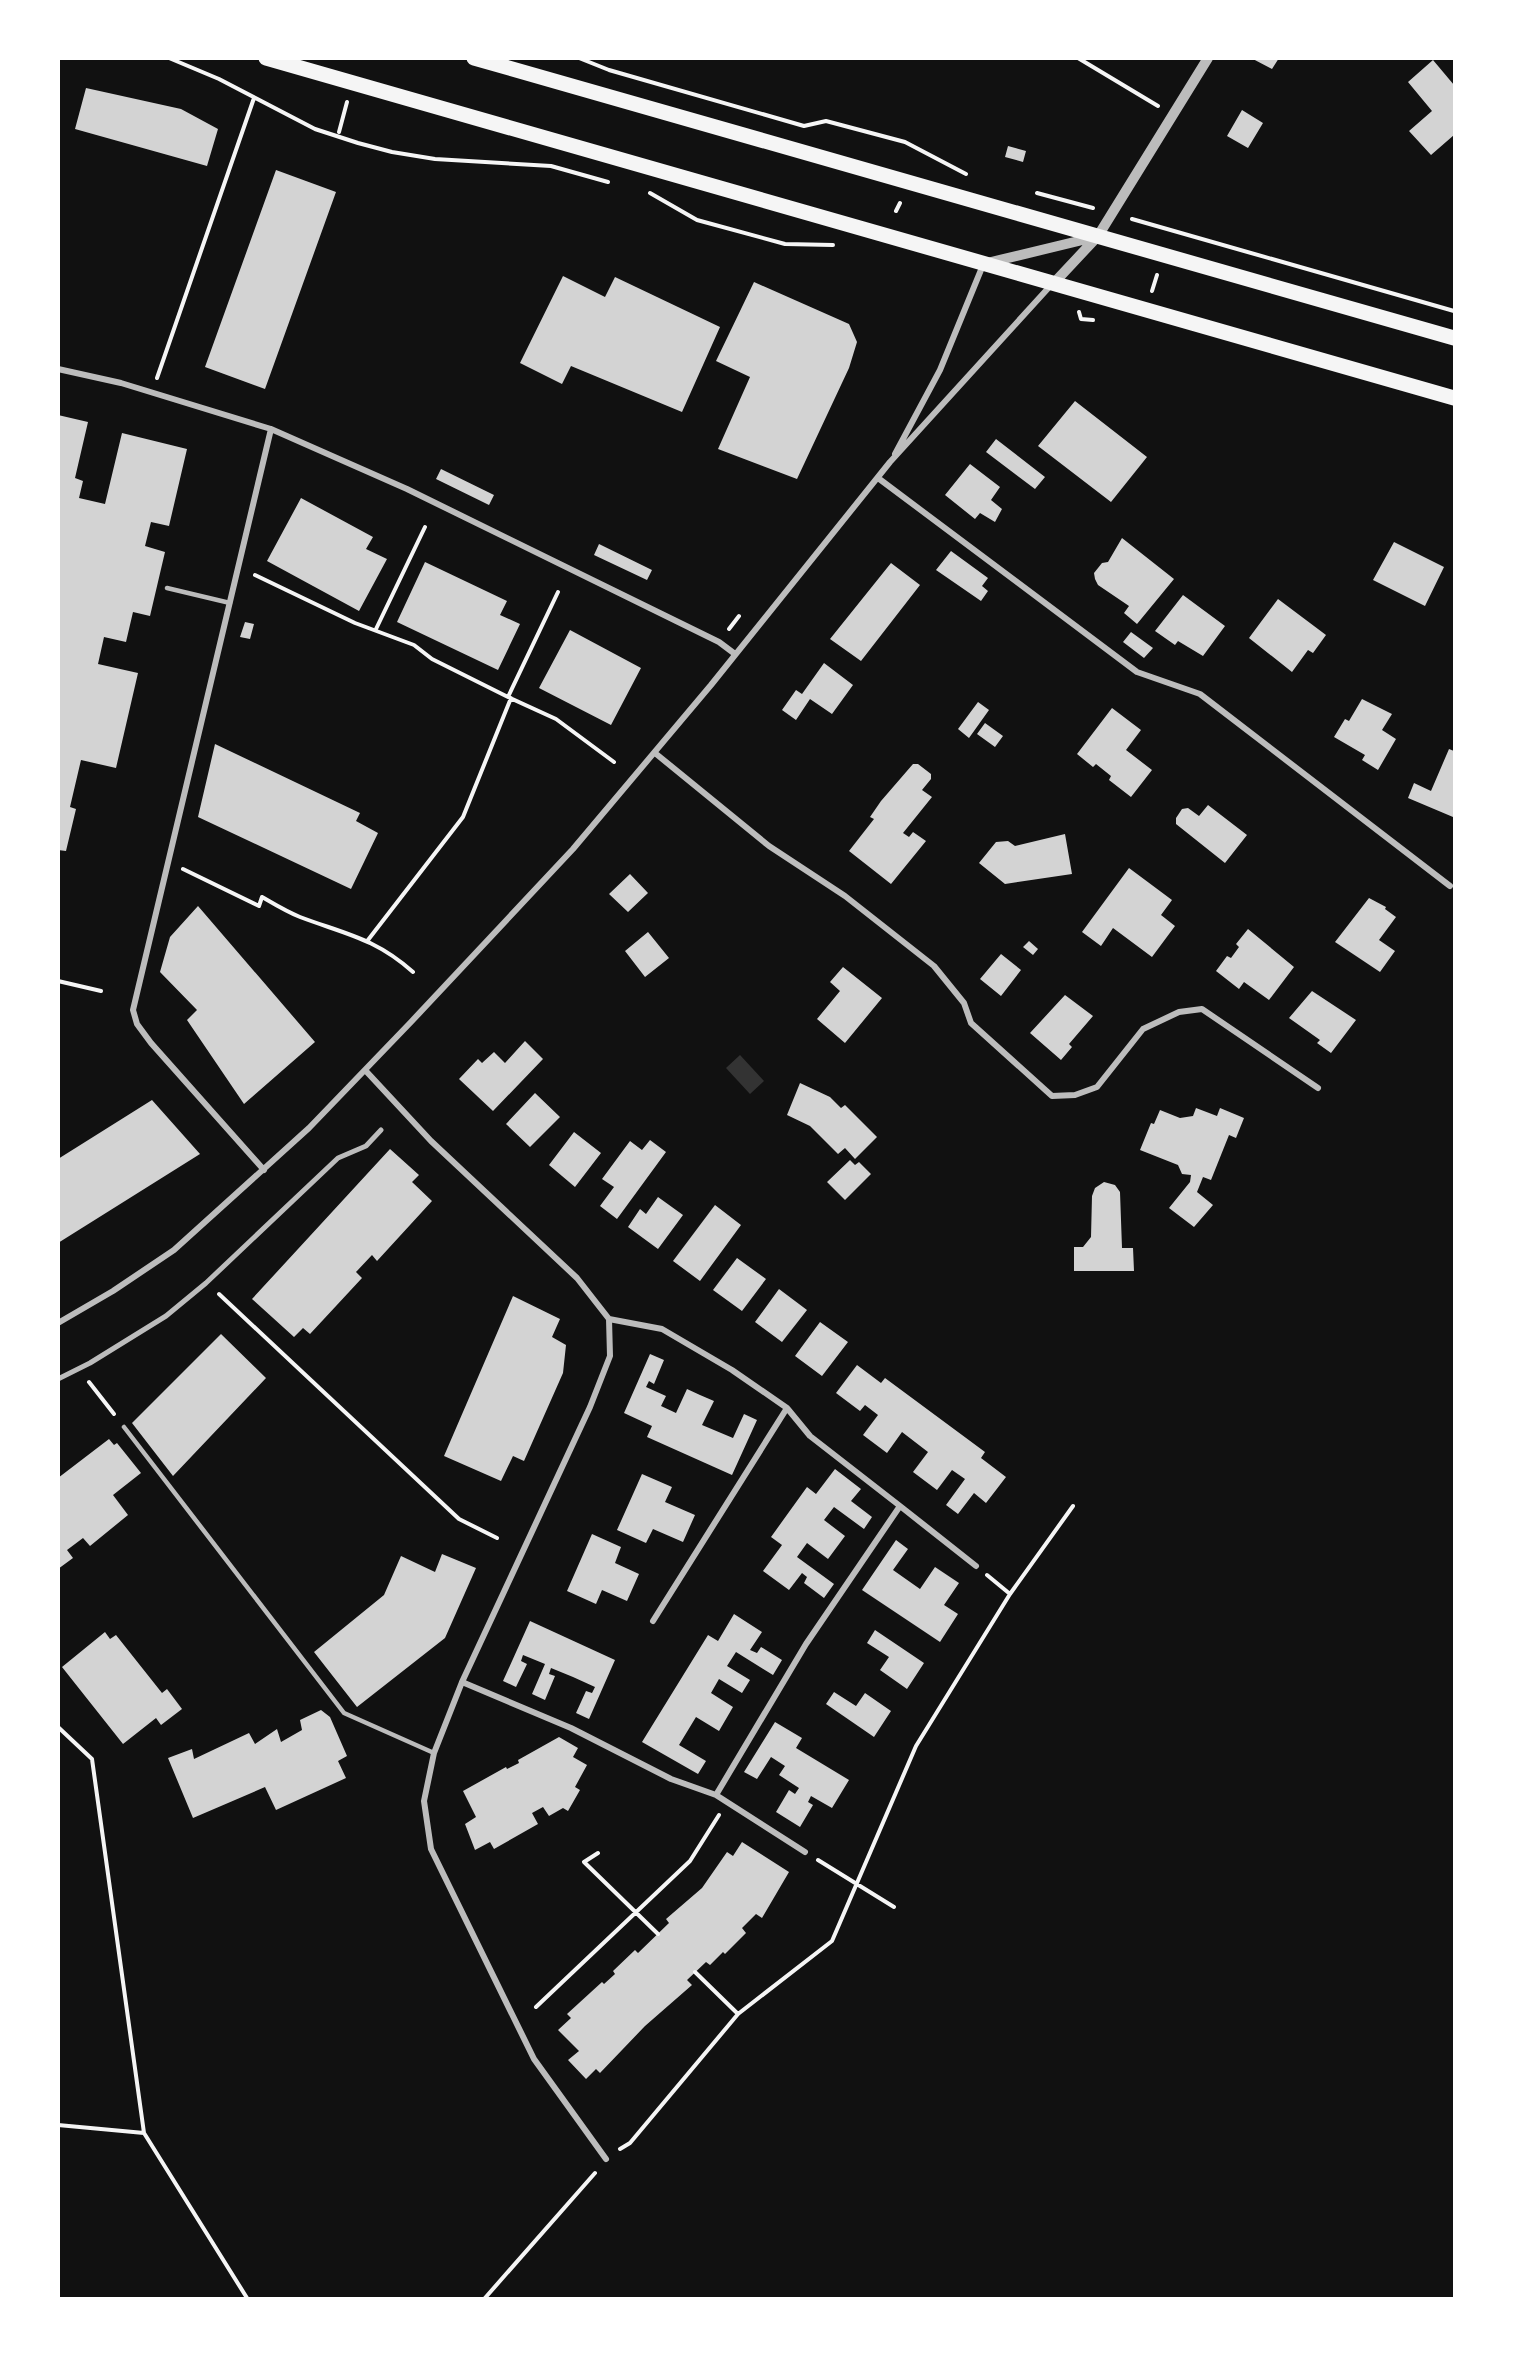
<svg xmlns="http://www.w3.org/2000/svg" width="1513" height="2357" font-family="'PT Serif',serif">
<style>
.water{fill:#333}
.building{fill:#d3d3d3}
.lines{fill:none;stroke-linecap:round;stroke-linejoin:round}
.path{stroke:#f5f5f5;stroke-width:4}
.service{stroke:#bcbcbc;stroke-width:4.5}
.pedestrian{stroke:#bcbcbc;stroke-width:5}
.minor{stroke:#bcbcbc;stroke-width:6}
.tertiary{stroke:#bcbcbc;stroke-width:10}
.primary{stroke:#f5f5f5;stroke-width:15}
</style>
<rect width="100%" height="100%" fill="#111"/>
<path class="water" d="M 740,1055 L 764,1081 L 750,1094 L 726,1068 Z"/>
<path class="building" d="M 1251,58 L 1279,58 L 1272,69 Z
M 1433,60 L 1454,85 L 1454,135 L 1431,155 L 1409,131 L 1432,111 L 1408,82 Z
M 86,88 L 181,109 L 218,129 L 207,166 L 75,129 Z
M 1242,110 L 1263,123 L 1248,148 L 1227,136 Z
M 1008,146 L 1026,151 L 1023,162 L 1005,157 Z
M 276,170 L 336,192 L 265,389 L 205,367 Z
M 563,276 L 605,297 L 615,277 L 720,327 L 682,412 L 571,366 L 562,384 L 520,363 Z
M 754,282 L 849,324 L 857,342 L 849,368 L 797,479 L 718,449 L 750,377 L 716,361 Z
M 1075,401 L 1147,457 L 1111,502 L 1038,446 Z
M 58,415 L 88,422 L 75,478 L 83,481 L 79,498 L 105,504 L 122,433 L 187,449 L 169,526 L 151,522 L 145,546 L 165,552 L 150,616 L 133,612 L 126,642 L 104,637 L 98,664 L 138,673 L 116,768 L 81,760 L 70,807 L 76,809 L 66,851 L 58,850 Z
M 996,439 L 1045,477 L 1035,489 L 986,452 Z
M 970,464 L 1000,487 L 991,500 L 1002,509 L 995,522 L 980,513 L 975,519 L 945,495 Z
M 441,469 L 494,495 L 489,505 L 436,479 Z
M 301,498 L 373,537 L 366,549 L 387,559 L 359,611 L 267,561 Z
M 1122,538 L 1174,579 L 1137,624 L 1124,613 L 1129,606 L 1098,585 L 1095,579 L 1094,573 L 1102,563 L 1108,562 Z
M 1394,542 L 1444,567 L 1425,606 L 1373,580 Z
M 599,544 L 652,570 L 647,580 L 594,555 Z
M 951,551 L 988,578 L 982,586 L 988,591 L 981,601 L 936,570 Z
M 425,562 L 507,601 L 500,615 L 520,624 L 498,670 L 397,622 Z
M 891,563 L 920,585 L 861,661 L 830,639 Z
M 1183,595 L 1225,626 L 1203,656 L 1178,641 L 1175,645 L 1155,631 Z
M 1278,599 L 1326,635 L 1313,653 L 1308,650 L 1292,672 L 1249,638 Z
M 245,622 L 254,624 L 250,639 L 240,637 Z
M 570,630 L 641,668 L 611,725 L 539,688 Z
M 1131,632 L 1153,648 L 1144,658 L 1123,642 Z
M 824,663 L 853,685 L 832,714 L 810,699 L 796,720 L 782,710 L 796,690 L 802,694 Z
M 1362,699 L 1392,714 L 1382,730 L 1396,739 L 1378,770 L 1362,760 L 1365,755 L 1334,737 L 1345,719 L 1349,721 Z
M 978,702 L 989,710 L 969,738 L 958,729 Z
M 1112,708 L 1141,730 L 1126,750 L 1152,770 L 1131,797 L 1109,780 L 1111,776 L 1096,764 L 1093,767 L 1077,754 Z
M 985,723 L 1003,736 L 995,747 L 977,734 Z
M 215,744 L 360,813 L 356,821 L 378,833 L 351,889 L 198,817 Z
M 1449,749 L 1454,751 L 1453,817 L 1408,798 L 1414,783 L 1431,791 Z
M 913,764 L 918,764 L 931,774 L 931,779 L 922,790 L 932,797 L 903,833 L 909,837 L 913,832 L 926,841 L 891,884 L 849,851 L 874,819 L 870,817 L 881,801 Z
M 1208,805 L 1247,835 L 1225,863 L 1176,824 L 1176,818 L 1182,809 L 1188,808 L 1199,816 Z
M 1065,834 L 1072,874 L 1005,884 L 979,863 L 996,842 L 1008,841 L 1015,846 Z
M 1129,868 L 1172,900 L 1161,915 L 1175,926 L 1152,957 L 1113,928 L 1101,946 L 1082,932 Z
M 630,874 L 648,893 L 628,912 L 609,894 Z
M 1369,898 L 1386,907 L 1385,909 L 1396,917 L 1379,940 L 1395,951 L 1380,972 L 1335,942 Z
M 198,906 L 315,1042 L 244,1104 L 187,1020 L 197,1010 L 160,972 L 170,937 Z
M 1248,929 L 1294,967 L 1269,1000 L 1244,982 L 1239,989 L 1216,971 L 1227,956 L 1231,958 L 1239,947 L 1236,944 Z
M 648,932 L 669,958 L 645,977 L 625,951 Z
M 1029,941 L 1038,949 L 1033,955 L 1023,947 Z
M 1001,954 L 1021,970 L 1001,996 L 980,979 Z
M 843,967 L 882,998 L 845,1043 L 817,1019 L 840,991 L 830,982 Z
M 1312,991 L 1356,1020 L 1331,1053 L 1317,1043 L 1320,1040 L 1289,1018 Z
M 1065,995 L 1093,1016 L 1069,1044 L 1072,1047 L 1061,1060 L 1030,1033 Z
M 525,1041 L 543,1059 L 493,1111 L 459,1079 L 478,1059 L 482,1063 L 494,1052 L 505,1063 Z
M 800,1083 L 830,1097 L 841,1108 L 845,1105 L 877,1137 L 855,1159 L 845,1148 L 838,1154 L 810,1126 L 787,1115 Z
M 535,1093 L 560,1117 L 530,1147 L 506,1124 Z
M 152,1100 L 200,1154 L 58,1243 L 58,1159 Z
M 1196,1108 L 1217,1116 L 1220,1108 L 1244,1118 L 1236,1138 L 1229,1135 L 1211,1180 L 1203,1177 L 1197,1192 L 1213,1205 L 1194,1227 L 1169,1208 L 1190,1182 L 1191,1175 L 1182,1174 L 1178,1165 L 1140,1150 L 1151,1123 L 1154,1124 L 1160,1110 L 1180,1118 L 1193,1116 Z
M 574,1132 L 601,1153 L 575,1187 L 549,1165 Z
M 650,1140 L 666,1152 L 617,1219 L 600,1206 L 614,1187 L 602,1179 L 630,1141 L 642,1150 Z
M 390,1149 L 419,1175 L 412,1182 L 432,1201 L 377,1261 L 372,1255 L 356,1272 L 362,1278 L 310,1334 L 303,1328 L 294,1337 L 252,1299 Z
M 850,1160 L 855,1165 L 859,1162 L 871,1174 L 845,1200 L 827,1182 Z
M 1104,1182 L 1115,1185 L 1120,1192 L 1122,1248 L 1133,1248 L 1134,1271 L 1074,1271 L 1074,1247 L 1083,1247 L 1091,1237 L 1092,1196 L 1095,1188 Z
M 658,1197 L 683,1215 L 658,1249 L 628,1227 L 640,1209 L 646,1214 Z
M 715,1205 L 741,1225 L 700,1281 L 673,1261 Z
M 737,1258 L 766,1279 L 742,1311 L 713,1290 Z
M 779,1289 L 807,1310 L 782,1342 L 755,1322 Z
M 513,1296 L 560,1319 L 552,1337 L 566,1345 L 563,1373 L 524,1461 L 513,1456 L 501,1481 L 444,1456 Z
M 820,1322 L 848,1342 L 822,1376 L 795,1356 Z
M 221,1334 L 266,1378 L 173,1476 L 132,1423 Z
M 650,1354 L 664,1360 L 654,1384 L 649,1381 L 646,1387 L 666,1396 L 661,1406 L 676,1413 L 687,1389 L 700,1395 L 714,1401 L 702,1425 L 733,1438 L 744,1414 L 757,1420 L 732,1475 L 647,1437 L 652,1426 L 624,1413 Z
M 857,1365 L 881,1383 L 885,1378 L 985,1452 L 981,1458 L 1006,1477 L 986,1503 L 974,1493 L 958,1514 L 946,1505 L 965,1479 L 952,1470 L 937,1490 L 913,1472 L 928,1452 L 902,1432 L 887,1453 L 863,1435 L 878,1415 L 865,1405 L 860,1411 L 836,1393 Z
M 109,1439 L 114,1445 L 117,1443 L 141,1473 L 113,1495 L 128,1515 L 90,1546 L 83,1538 L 67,1550 L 73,1558 L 58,1569 L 58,1478 Z
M 835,1469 L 861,1489 L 851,1501 L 872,1517 L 864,1529 L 834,1507 L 824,1520 L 845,1536 L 828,1559 L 807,1543 L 797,1557 L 834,1584 L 824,1598 L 804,1583 L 807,1577 L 802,1573 L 789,1590 L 763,1571 L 782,1545 L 771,1537 L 807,1487 L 816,1494 Z
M 642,1474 L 672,1487 L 665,1502 L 695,1515 L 683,1542 L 653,1529 L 646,1543 L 617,1530 Z
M 592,1534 L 621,1547 L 615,1563 L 639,1574 L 627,1601 L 602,1590 L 596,1604 L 567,1591 Z
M 896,1540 L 908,1549 L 893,1570 L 920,1589 L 935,1567 L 959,1583 L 944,1605 L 958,1614 L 940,1642 L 862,1590 Z
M 442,1554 L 476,1568 L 445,1638 L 357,1707 L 314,1652 L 384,1595 L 401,1556 L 435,1572 Z
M 734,1614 L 762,1632 L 750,1650 L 757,1653 L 761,1647 L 782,1660 L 773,1675 L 736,1652 L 727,1666 L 750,1680 L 742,1693 L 719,1679 L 711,1693 L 733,1707 L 719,1731 L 696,1717 L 679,1745 L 706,1761 L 698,1774 L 642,1742 L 708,1635 L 718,1641 Z
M 530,1621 L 615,1660 L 589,1719 L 576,1713 L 586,1691 L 592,1693 L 595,1687 L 573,1677 L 551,1668 L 549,1674 L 555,1676 L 545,1700 L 532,1694 L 545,1664 L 523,1655 L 521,1661 L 527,1664 L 516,1687 L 503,1681 Z
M 875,1630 L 924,1663 L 907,1689 L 880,1670 L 889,1657 L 867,1643 Z
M 105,1632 L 110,1639 L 116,1635 L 162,1693 L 167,1689 L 182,1709 L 161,1725 L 156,1718 L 123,1744 L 62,1667 Z
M 834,1692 L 856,1706 L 865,1693 L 891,1711 L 874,1737 L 826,1704 Z
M 321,1710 L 330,1717 L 347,1756 L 338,1761 L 346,1778 L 276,1810 L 265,1787 L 193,1818 L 168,1758 L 192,1749 L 194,1759 L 249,1733 L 255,1744 L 277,1729 L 281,1742 L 302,1730 L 300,1720 Z
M 775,1722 L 802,1738 L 796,1748 L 849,1780 L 832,1808 L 811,1796 L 808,1802 L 813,1805 L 800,1827 L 776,1812 L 789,1790 L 795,1794 L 799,1788 L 779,1775 L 785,1766 L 771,1757 L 757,1779 L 744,1772 Z
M 559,1737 L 578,1748 L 573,1757 L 587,1765 L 575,1787 L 580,1790 L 568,1811 L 563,1808 L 549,1816 L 543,1807 L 532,1813 L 538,1824 L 494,1849 L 490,1842 L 475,1850 L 465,1824 L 476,1817 L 463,1791 L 506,1767 L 507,1769 L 519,1763 L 518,1760 Z
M 742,1842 L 789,1872 L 762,1918 L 756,1914 L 742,1928 L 746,1933 L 725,1954 L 723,1952 L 710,1965 L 706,1962 L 687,1980 L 692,1985 L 645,2026 L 600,2073 L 596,2069 L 586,2079 L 568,2060 L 579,2051 L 558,2030 L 571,2018 L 567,2014 L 602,1982 L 604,1984 L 615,1974 L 613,1971 L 635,1950 L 638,1953 L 669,1923 L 666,1919 L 702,1888 L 727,1852 L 733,1856 Z"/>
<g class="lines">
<path class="path" d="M 169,58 L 219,79 L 315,129 L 358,143 L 392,152 L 435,159 L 551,166 L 608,182
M 579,58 L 609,70 L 804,126 L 826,121 L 905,142 L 966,174
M 1078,58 L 1158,106
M 339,132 L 347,102
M 650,193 L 697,220 L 785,244 L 833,245
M 1037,193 L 1093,208
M 896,211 L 900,203
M 1132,219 L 1454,311
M 1152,291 L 1157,275
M 1079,312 L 1081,319 L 1093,320
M 157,378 L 254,98
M 255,575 L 355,623 L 414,645 L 432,659 L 508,697
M 558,592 L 508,697 L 556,719 L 614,762
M 376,629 L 425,527
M 729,629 L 739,616
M 183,869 L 259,906 L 262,897 C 274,904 287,912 300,917 C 345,934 375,938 413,972
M 368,940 L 463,817 L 511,698
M 58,981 L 101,991
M 219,1294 L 459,1519 L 497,1538
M 89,1382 L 114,1414
M 987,1575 L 1010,1594
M 58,1727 L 92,1759 L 144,2133 L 247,2298
M 598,1853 L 584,1862 L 658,1934
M 818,1860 L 894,1907
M 695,1972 L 738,2014
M 536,2007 L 690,1861 L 719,1815
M 58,2125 L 144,2133
M 620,2149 L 630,2143 L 738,2014 L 832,1941 L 916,1746 L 1010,1594 L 1073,1506
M 485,2298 L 595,2173"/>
<path class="service" d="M 167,588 L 230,603
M 124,1427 L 344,1713 L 434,1753"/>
<path class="pedestrian" d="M 58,1379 L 90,1363 L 166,1316 L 206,1283 L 338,1158 L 366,1146 L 381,1130"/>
<path class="minor" d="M 58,369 L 121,383 L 271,429 L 407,489 L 719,642 L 735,654
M 895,454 L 940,370 L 983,265
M 878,478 L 1137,672 L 1200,694 L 1450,886
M 655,753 L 769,846 L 845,896 L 934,966 L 964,1003 L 971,1023 L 1052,1096 L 1075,1095 L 1097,1087 L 1143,1029 L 1179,1012 L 1202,1009 L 1318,1088
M 365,1070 L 431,1141 L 577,1278 L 609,1319 L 610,1356 L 590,1407 L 462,1682 L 434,1753 L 424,1801 L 431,1849 L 534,2059 L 606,2159
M 264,1170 L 151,1043 L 137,1024 L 133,1010 L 271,429
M 609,1319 L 662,1329 L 732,1370 L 787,1408 L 810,1436 L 900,1506 L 806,1644 L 716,1795
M 58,1323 L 113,1291 L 174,1250 L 309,1128 L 411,1022 L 573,849 L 711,685 L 890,462 L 1052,284
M 900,1506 L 976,1566
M 653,1621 L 787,1408
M 462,1682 L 571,1728 L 671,1779 L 716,1795 L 805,1852"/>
<path class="tertiary" d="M 987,263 L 1095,237
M 1053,284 L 1098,236 L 1208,58"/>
<path class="primary" d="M 266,58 L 1454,398
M 474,58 L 1454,338"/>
</g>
<rect width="1513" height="2357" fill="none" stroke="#ffffff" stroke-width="120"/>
</svg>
